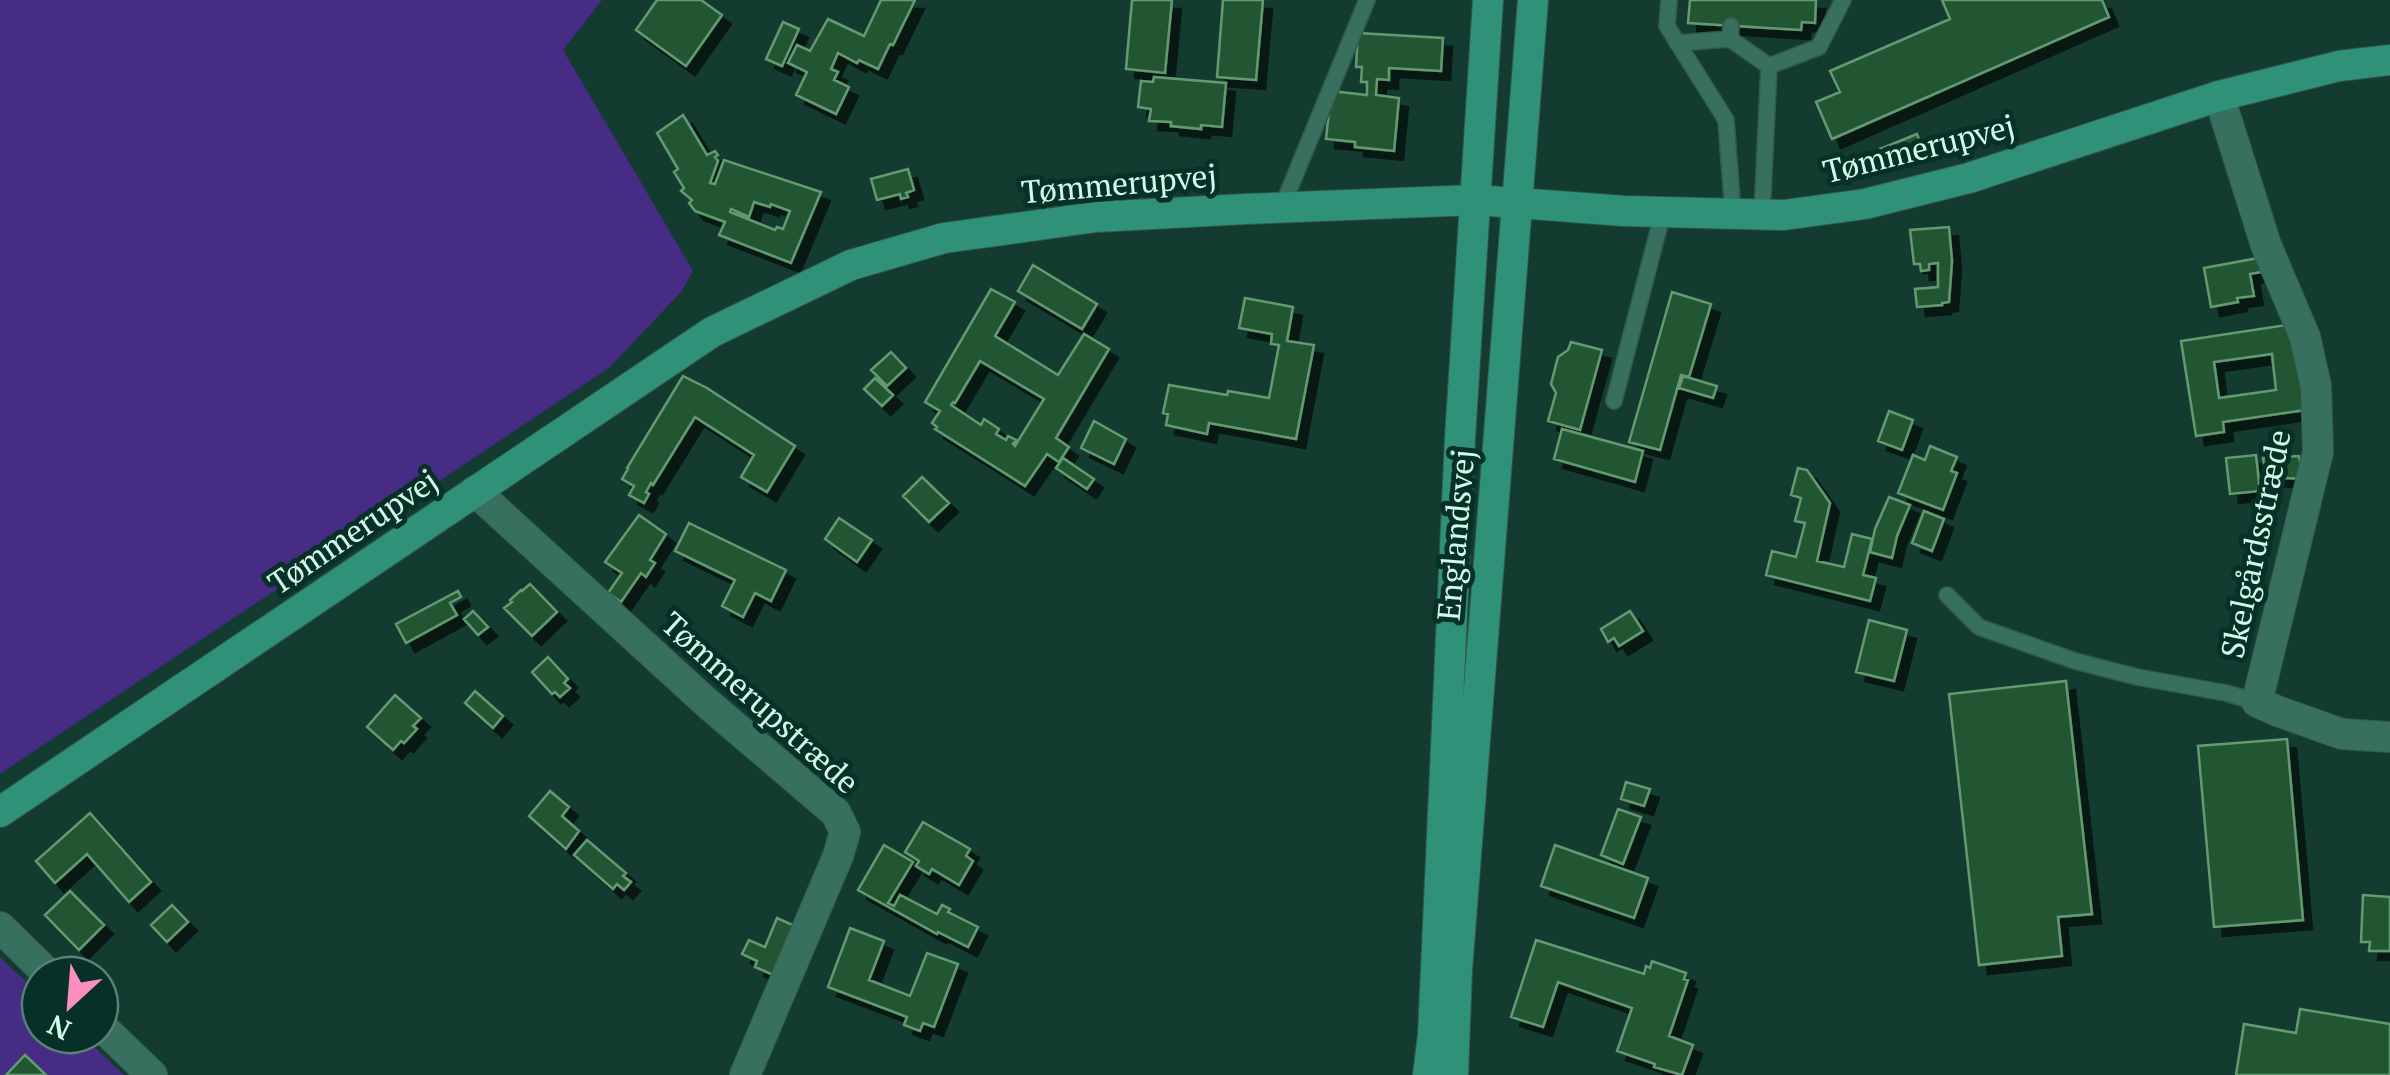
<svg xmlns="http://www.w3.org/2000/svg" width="2390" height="1075" font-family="'PT Serif',serif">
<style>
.green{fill:#462c85}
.building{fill:#225633;stroke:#649a72;stroke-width:2.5;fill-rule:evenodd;filter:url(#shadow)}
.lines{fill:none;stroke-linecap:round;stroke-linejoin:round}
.lane-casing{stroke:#32594e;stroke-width:18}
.street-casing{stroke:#32594e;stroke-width:32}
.secondary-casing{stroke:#32594e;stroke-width:32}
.lane{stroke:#38705f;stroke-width:15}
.street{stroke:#38705f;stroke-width:30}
.secondary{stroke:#2f9178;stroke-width:30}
.labels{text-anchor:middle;stroke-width:10;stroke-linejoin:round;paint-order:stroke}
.street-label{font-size:32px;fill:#d4f8eb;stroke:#073126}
</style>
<defs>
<filter id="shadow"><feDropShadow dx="9" dy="9" stdDeviation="0" flood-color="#0009"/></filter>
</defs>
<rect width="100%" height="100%" fill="#133b30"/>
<path class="green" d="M 0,0 L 602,0 L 563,50 L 693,271 L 681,292 L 609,368 L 0,774 Z
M 0,957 L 40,995 L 40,1035 L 82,1035 L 124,1075 L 0,1075 Z"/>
<path class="building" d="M 657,0 L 701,0 L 722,15 L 686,66 L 636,30 Z
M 881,0 L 915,0 L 893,45 L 890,44 L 878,69 L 859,60 L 857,63 L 838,53 L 831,69 L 838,72 L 834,80 L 849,87 L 836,114 L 796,95 L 807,72 L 788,63 L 797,45 L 810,51 L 828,19 L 864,36 Z
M 1132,0 L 1172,0 L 1165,73 L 1126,69 Z
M 1223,0 L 1263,0 L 1256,80 L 1217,77 Z
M 1690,0 L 1816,0 L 1815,23 L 1802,22 L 1801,30 L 1688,23 Z
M 1942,0 L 2102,0 L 2109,17 L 1832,139 L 1816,102 L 1840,92 L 1830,71 L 1950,19 Z
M 783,22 L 799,29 L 782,66 L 766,59 Z
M 1358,33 L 1443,38 L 1441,71 L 1389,68 L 1389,80 L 1377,79 L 1376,95 L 1399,98 L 1394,151 L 1355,147 L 1355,142 L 1326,139 L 1331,91 L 1367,95 L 1367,82 L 1361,82 L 1362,67 L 1356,67 Z
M 1154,77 L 1226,83 L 1222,127 L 1201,125 L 1201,129 L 1171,126 L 1171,122 L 1149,121 L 1151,109 L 1138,107 L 1141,81 L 1153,82 Z
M 683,115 L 707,155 L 715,151 L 718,155 L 715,157 L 718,161 L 710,183 L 715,184 L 724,160 L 821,192 L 791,263 L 719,235 L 725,222 L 695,211 L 689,203 L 692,200 L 681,191 L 684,188 L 674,172 L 678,169 L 657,133 ZM 754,202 L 770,207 L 771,204 L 790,211 L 783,229 L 777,227 L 775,230 L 730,212 L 731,209 L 749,217 Z
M 1917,134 L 1921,145 L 1885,160 L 1880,149 Z
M 908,169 L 914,190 L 906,193 L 908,197 L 901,199 L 900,194 L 877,200 L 871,179 Z
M 1949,227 L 1952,261 L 1949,302 L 1942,303 L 1942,305 L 1917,307 L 1915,289 L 1938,287 L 1938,263 L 1929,264 L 1929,270 L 1921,271 L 1920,264 L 1914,264 L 1910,230 Z
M 2258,258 L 2261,272 L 2250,274 L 2254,296 L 2237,298 L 2238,302 L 2211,307 L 2204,268 Z
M 1033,265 L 1097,304 L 1082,329 L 1018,291 Z
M 991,289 L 1015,302 L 995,336 L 1058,375 L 1084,334 L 1109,349 L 1056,438 L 1069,447 L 1059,462 L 1047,454 L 1025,486 L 935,429 L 937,427 L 932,423 L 940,411 L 925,402 ZM 980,361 L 1044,399 L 1015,446 L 1013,444 L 1016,440 L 1008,436 L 1006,440 L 996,434 L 999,429 L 984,419 L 981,425 L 951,405 L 953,402 L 955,403 Z
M 1672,292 L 1711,304 L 1689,377 L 1681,375 L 1660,450 L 1629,442 Z
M 1245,298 L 1293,307 L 1287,341 L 1314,345 L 1296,439 L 1209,423 L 1207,434 L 1166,425 L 1168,414 L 1163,413 L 1169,385 L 1227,395 L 1228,391 L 1269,398 L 1279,345 L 1271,344 L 1272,334 L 1239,328 Z
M 2293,324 L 2306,410 L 2223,422 L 2224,432 L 2196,436 L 2181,341 ZM 2272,354 L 2276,390 L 2219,398 L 2214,362 Z
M 1571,342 L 1602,350 L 1580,430 L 1548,421 L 1556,393 L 1551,384 L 1558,357 L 1568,350 Z
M 891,352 L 906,368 L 887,386 L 871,370 Z
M 683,376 L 707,388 L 795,446 L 767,492 L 741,477 L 754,455 L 695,417 L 653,485 L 651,483 L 646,492 L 649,494 L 644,503 L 629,495 L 634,486 L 622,479 L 628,469 L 627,468 Z
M 1683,376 L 1717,386 L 1713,398 L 1679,388 Z
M 875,378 L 893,395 L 882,406 L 864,389 Z
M 1889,411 L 1913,420 L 1902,450 L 1878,441 Z
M 1094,421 L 1126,439 L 1114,464 L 1081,448 Z
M 1562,429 L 1643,451 L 1635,482 L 1554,459 Z
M 1930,446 L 1957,457 L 1951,471 L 1957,473 L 1943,510 L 1898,493 L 1913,455 L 1925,460 Z
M 2256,455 L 2260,491 L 2230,494 L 2226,458 Z
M 2299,456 L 2303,479 L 2266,477 L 2263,458 Z
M 1063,458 L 1094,479 L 1087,489 L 1056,468 Z
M 1798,468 L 1807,470 L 1830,503 L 1817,561 L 1844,567 L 1852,534 L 1872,539 L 1863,575 L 1876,578 L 1870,601 L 1766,575 L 1772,551 L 1796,557 L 1805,523 L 1795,521 L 1801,498 L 1791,495 Z
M 922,477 L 949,503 L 929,522 L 903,496 Z
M 1889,497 L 1910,505 L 1897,536 L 1892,558 L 1870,552 L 1875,529 Z
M 1924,511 L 1944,519 L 1932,551 L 1912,543 Z
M 639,515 L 666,534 L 650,560 L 655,563 L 646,577 L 641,573 L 621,602 L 608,593 L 622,573 L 605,562 Z
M 839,518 L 872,540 L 857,562 L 825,539 Z
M 689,523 L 786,570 L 771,601 L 755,593 L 743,617 L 722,606 L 735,580 L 675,551 Z
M 530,584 L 557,612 L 532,636 L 504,608 L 512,602 L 510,600 L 521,590 L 522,591 Z
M 458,591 L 461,597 L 450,603 L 457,615 L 406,643 L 396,624 Z
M 473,611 L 488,627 L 478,635 L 464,619 Z
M 1630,611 L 1643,631 L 1619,646 L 1614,638 L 1608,642 L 1601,629 Z
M 1869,620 L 1907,630 L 1894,681 L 1856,672 Z
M 548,657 L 568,679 L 564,683 L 570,688 L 560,697 L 555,692 L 552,694 L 532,672 Z
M 2066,681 L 2092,914 L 2058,917 L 2062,956 L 1979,965 L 1949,694 Z
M 475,691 L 503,716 L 493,728 L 465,703 Z
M 395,695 L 421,718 L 413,726 L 417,729 L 404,743 L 401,741 L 393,750 L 367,727 Z
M 2287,739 L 2303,920 L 2214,927 L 2198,746 Z
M 1626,782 L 1650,789 L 1644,806 L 1621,799 Z
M 550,791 L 569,807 L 562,816 L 579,831 L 566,849 L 529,816 Z
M 1618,809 L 1641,817 L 1623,864 L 1601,855 Z
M 90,813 L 151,882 L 129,902 L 87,854 L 55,883 L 36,861 Z
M 923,822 L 970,849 L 966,856 L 973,861 L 959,885 L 932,869 L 929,874 L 916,866 L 919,861 L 905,852 Z
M 587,840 L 626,873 L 623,876 L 631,882 L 624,890 L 617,884 L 613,889 L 574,855 Z
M 884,845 L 913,862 L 888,903 L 894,906 L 900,895 L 937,914 L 942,905 L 950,909 L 948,912 L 978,927 L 968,947 L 938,932 L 937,934 L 858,890 Z
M 1555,845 L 1648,878 L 1634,918 L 1541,886 Z
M 70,891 L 104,925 L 79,950 L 45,915 Z
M 2363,895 L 2390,897 L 2390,951 L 2369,951 L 2370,942 L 2361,942 Z
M 172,905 L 188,922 L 167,942 L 151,925 Z
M 777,918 L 799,928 L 778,977 L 755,967 L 757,961 L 742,954 L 749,940 L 765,947 Z
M 850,928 L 884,941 L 869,980 L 910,996 L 927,953 L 958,964 L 934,1027 L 923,1023 L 920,1031 L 904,1025 L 907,1017 L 828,987 Z
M 1536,940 L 1644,974 L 1646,966 L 1650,968 L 1652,961 L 1686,973 L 1684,979 L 1688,980 L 1669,1036 L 1693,1045 L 1682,1075 L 1654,1067 L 1655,1064 L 1617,1051 L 1632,1008 L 1558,982 L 1543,1027 L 1511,1017 Z
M 2300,1009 L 2390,1024 L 2390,1075 L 2236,1075 L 2244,1024 L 2296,1033 Z
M 25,1055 L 46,1075 L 6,1075 Z"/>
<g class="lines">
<defs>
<path id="lane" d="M 1669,0 L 1667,26 L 1726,120 L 1733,214
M 1731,26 L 1730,39 L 1769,66
M 1677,43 L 1730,39
M 1282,207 L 1367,0
M 1762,215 L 1769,66 L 1819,47 L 1843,0
M 1614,401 L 1663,212
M 1947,595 L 1979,627 L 2075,661 L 2137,677 L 2226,693 L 2257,702"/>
<path id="street" d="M 2219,96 L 2266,245 L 2305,337 L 2316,386 L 2318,452 L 2257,702 L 2277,711 L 2342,734 L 2390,737
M 475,491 L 707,703 L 836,813 L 845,832 L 838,856 L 745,1075
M 0,927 L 49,975
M 100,1025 L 152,1075"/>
<path id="secondary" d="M 0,812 L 712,332 L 851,265 L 944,238 L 1096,217 L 1246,209 L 1476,200 L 1624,211 L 1784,215 L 1865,204 L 1969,178 L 2219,96 L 2339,66 L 2390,60
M 1428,1075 L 1433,1035 L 1460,438 L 1488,0
M 1453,1075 L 1457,970 L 1533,0"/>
</defs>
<use href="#lane" class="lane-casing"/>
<use href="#street" class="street-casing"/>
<use href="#secondary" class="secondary-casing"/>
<use href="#lane" class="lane"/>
<use href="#street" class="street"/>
<use href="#secondary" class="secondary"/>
</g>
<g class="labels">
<g class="street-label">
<text transform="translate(1919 149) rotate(-14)" y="11">Tømmerupvej</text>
<text transform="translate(1119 184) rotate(-5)" y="11">Tømmerupvej</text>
<text transform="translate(353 532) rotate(-34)" y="11">Tømmerupvej</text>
<text transform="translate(1456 535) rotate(-85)" y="11">Englandsvej</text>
<text transform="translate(2256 544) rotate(-78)" y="11">Skelgårdsstræde</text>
<text transform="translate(760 703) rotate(42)" y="11">Tømmerupstræde</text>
</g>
</g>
<g transform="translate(70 1005) rotate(206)"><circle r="48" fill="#073126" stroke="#598175" stroke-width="2.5"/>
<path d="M0-8L18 38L0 25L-18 38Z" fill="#fc8fc1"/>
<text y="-15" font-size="28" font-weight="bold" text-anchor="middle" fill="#d4f8eb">N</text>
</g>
</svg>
